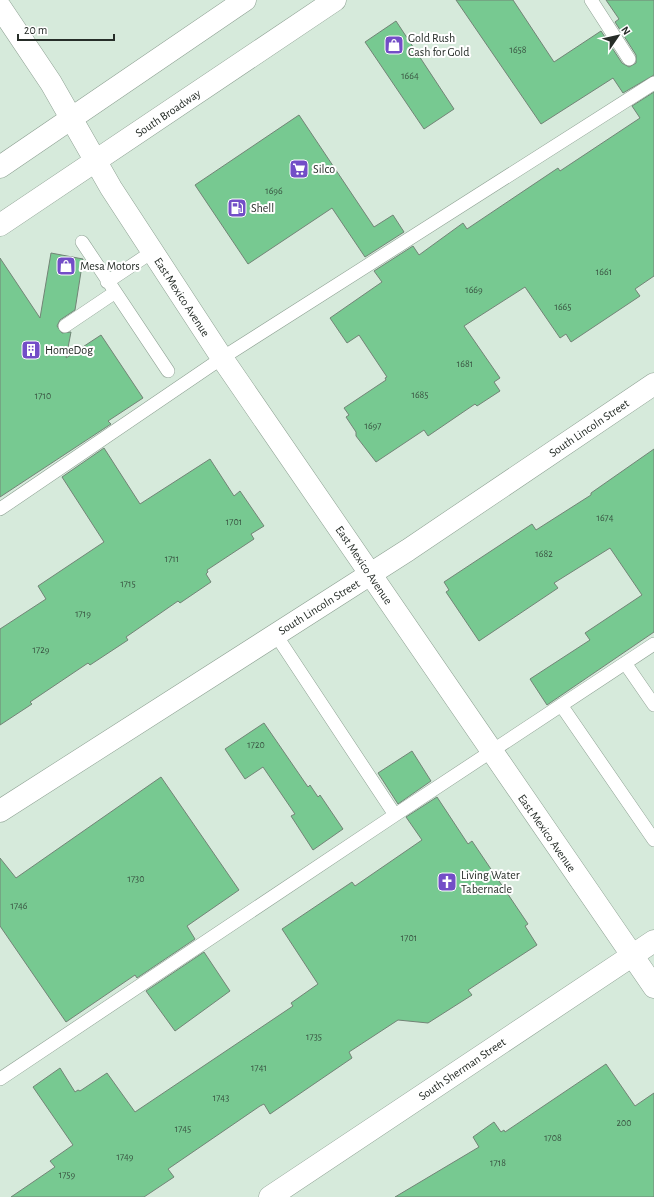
<svg xmlns="http://www.w3.org/2000/svg" width="654" height="1197" font-family="'Alegreya Sans',sans-serif">
<style>
.building{fill:#77c991;stroke:#728476}
.lines{fill:none;stroke-linecap:round;stroke-linejoin:round}
.service-casing{stroke:#8ea193;stroke-width:14}
.minor-casing{stroke:#8ea193;stroke-width:23}
.primary-casing{stroke:#8ea193;stroke-width:23}
.service{stroke:#fff;stroke-width:13}
.minor{stroke:#fff;stroke-width:22}
.primary{stroke:#fff;stroke-width:22}
.labels{text-anchor:middle;stroke-width:4;stroke-linejoin:round;paint-order:stroke}
.number-label{font-size:10px;fill:#3a5442}
.poi-label{font-size:12px;fill:#262d28;stroke:#fff;text-anchor:start}
.street-label{font-size:12px;fill:#262d28;stroke:#fff}
</style>
<rect width="100%" height="100%" fill="#d6eadb"/>
<path class="building" d="M 456,0 L 513,0 L 554,62 L 601,31 L 622,63 L 629,67 L 636,63 L 636,55 L 615,22 L 619,19 L 606,0 L 654,0 L 654,75 L 623,93 L 613,78 L 541,124 Z
M 396,21 L 454,109 L 424,129 L 365,42 Z
M 654,92 L 654,276 L 635,289 L 640,296 L 571,342 L 566,334 L 560,338 L 525,287 L 464,326 L 500,378 L 494,382 L 500,391 L 477,406 L 475,404 L 428,436 L 424,430 L 376,462 L 356,436 L 356,432 L 346,417 L 349,415 L 344,408 L 386,380 L 385,378 L 387,377 L 359,335 L 347,343 L 330,318 L 382,282 L 374,271 L 413,246 L 419,255 L 463,223 L 467,229 L 558,168 L 560,171 L 640,118 L 632,106 Z
M 299,115 L 374,227 L 393,215 L 404,232 L 365,257 L 332,208 L 248,264 L 195,185 Z
M 51,253 L 83,259 L 75,310 L 60,320 L 57,326 L 62,333 L 71,332 L 66,358 L 101,335 L 143,398 L 108,421 L 111,424 L 0,497 L 0,258 L 40,318 Z
M 104,448 L 140,504 L 210,459 L 234,496 L 240,491 L 264,526 L 251,534 L 254,539 L 207,570 L 208,572 L 206,574 L 211,582 L 180,603 L 178,601 L 126,637 L 128,640 L 90,665 L 88,663 L 30,702 L 32,704 L 0,725 L 0,629 L 46,599 L 38,586 L 104,542 L 62,477 Z
M 654,449 L 654,632 L 547,705 L 530,679 L 590,640 L 585,633 L 642,595 L 610,548 L 554,583 L 558,588 L 479,641 L 446,592 L 449,590 L 444,582 L 532,524 L 536,530 L 591,495 L 591,493 Z
M 264,723 L 308,787 L 310,785 L 318,797 L 320,795 L 343,829 L 313,850 L 291,816 L 295,814 L 263,767 L 245,779 L 225,749 Z
M 412,751 L 431,781 L 398,804 L 378,773 Z
M 161,777 L 239,890 L 187,926 L 195,939 L 137,978 L 135,975 L 66,1022 L 0,926 L 0,858 L 16,878 Z
M 437,797 L 468,844 L 472,841 L 528,924 L 525,926 L 537,945 L 468,990 L 472,995 L 428,1023 L 398,1020 L 349,1052 L 352,1058 L 270,1114 L 264,1104 L 260,1106 L 168,1169 L 174,1177 L 144,1197 L 11,1197 L 55,1167 L 50,1161 L 73,1145 L 33,1087 L 60,1068 L 75,1092 L 78,1090 L 80,1091 L 107,1073 L 135,1112 L 293,1006 L 291,1003 L 318,984 L 282,929 L 352,882 L 355,886 L 422,840 L 406,817 Z
M 204,952 L 230,991 L 175,1031 L 146,991 Z
M 606,1064 L 635,1106 L 654,1093 L 654,1197 L 395,1197 L 479,1147 L 473,1137 L 494,1122 L 501,1132 L 504,1130 L 505,1132 Z"/>
<g class="lines">
<defs>
<path id="service" d="M 591,0 L 629,59
M 82,242 L 168,371
M 107,282 L 152,252
M 65,326 L 114,293
M 0,509 L 222,358 L 654,83
M 276,635 L 395,815
M 625,663 L 654,705
M 561,705 L 654,840
M 0,1079 L 395,815 L 654,644"/>
<path id="minor" d="M 0,7 L 51,83 L 111,188 L 222,358 L 654,987
M 0,811 L 408,550 L 654,384
M 270,1197 L 654,941"/>
<path id="primary" d="M 0,167 L 245,0
M 0,225 L 335,0"/>
</defs>
<use href="#service" class="service-casing"/>
<use href="#minor" class="minor-casing"/>
<use href="#primary" class="primary-casing"/>
<use href="#service" class="service"/>
<use href="#minor" class="minor"/>
<use href="#primary" class="primary"/>
</g>
<defs>
<symbol id="shop-square" viewBox="-11 -11 22 22"><rect x="-9" y="-9" width="18" height="18" rx="4" fill="#734ec7" stroke="#fff"/><path d="M-5-2.5h2.3a2.7 3.5 0 0 1 5.4 0H5L5.5 6h-11ZM-1.5-2.5h3a1.5 2.3 0 0 0-3 0Z" fill="#fff"/></symbol>
<symbol id="supermarket-square" viewBox="-11 -11 22 22"><rect x="-9" y="-9" width="18" height="18" rx="4" fill="#734ec7" stroke="#fff"/><path d="M-6-5.5h2.5l.6 2H6L4.5 2H-2.5L-4.4-4H-6ZM-1.5 3.2a1.3 1.3 0 1 0 .1 0ZM3 3.2a1.3 1.3 0 1 0 .1 0Z" fill="#fff"/></symbol>
<symbol id="fuel-square" viewBox="-11 -11 22 22"><rect x="-9" y="-9" width="18" height="18" rx="4" fill="#734ec7" stroke="#fff"/><path d="M-5.5-6h7V0h2V4h1.3V-2.5L3-4.5l.8-.8L6-3V5H2.5V1h-1V6h-7ZM-4.2-4.7v3.2H.2V-4.7Z" fill="#fff"/></symbol>
<symbol id="building-square" viewBox="-11 -11 22 22"><rect x="-9" y="-9" width="18" height="18" rx="4" fill="#734ec7" stroke="#fff"/><path d="M-4-6H4V6H1V3H-1V6H-4ZM-2.5-4.3h1.7v1.8h-1.7ZM.8-4.3h1.7v1.8H.8ZM-2.5-1h1.7V.8h-1.7ZM.8-1h1.7V.8H.8Z" fill="#fff"/></symbol>
<symbol id="church-square" viewBox="-11 -11 22 22"><rect x="-9" y="-9" width="18" height="18" rx="4" fill="#734ec7" stroke="#fff"/><path d="M-1.2-6h2.4v3.5h3.3v2.4h-3.3V6h-2.4V-.1h-3.3v-2.4h3.3Z" fill="#fff"/></symbol>
</defs>
<g fill-rule="evenodd">
<use href="#shop-square" x="383" y="34" width="22" height="22"/>
<use href="#supermarket-square" x="288" y="158" width="22" height="22"/>
<use href="#fuel-square" x="226" y="197" width="22" height="22"/>
<use href="#shop-square" x="55" y="255" width="22" height="22"/>
<use href="#building-square" x="20" y="339" width="22" height="22"/>
<use href="#church-square" x="436" y="871" width="22" height="22"/>
</g>
<g class="labels">
<g class="number-label">
<text x="518" y="53">1658</text>
<text x="410" y="79">1664</text>
<text x="274" y="194">1696</text>
<text x="604" y="275">1661</text>
<text x="474" y="293">1669</text>
<text x="563" y="310">1665</text>
<text x="465" y="367">1681</text>
<text x="420" y="398">1685</text>
<text x="43" y="399">1710</text>
<text x="373" y="429">1697</text>
<text x="605" y="521">1674</text>
<text x="234" y="525">1701</text>
<text x="544" y="557">1682</text>
<text x="172" y="562">1711</text>
<text x="128" y="587">1715</text>
<text x="83" y="617">1719</text>
<text x="41" y="653">1729</text>
<text x="256" y="748">1720</text>
<text x="136" y="882">1730</text>
<text x="19" y="909">1746</text>
<text x="409" y="941">1701</text>
<text x="314" y="1040">1735</text>
<text x="259" y="1071">1741</text>
<text x="221" y="1101">1743</text>
<text x="624" y="1126">200</text>
<text x="183" y="1132">1745</text>
<text x="553" y="1141">1708</text>
<text x="125" y="1160">1749</text>
<text x="498" y="1166">1718</text>
<text x="67" y="1178">1759</text>
</g>
<g class="poi-label">
<text x="408" y="42">Gold Rush<tspan x="408" dy="14">Cash for Gold</tspan></text>
<text x="313" y="173">Silco</text>
<text x="251" y="212">Shell</text>
<text x="80" y="270">Mesa Motors</text>
<text x="45" y="354">HomeDog</text>
<text x="461" y="879">Living Water<tspan x="461" dy="14">Tabernacle</tspan></text>
</g>
<g class="street-label">
<text transform="translate(168 113) rotate(-34)" y="4">South Broadway</text>
<text transform="translate(182 297) rotate(57)" y="4">East Mexico Avenue</text>
<text transform="translate(589 428) rotate(-34)" y="4">South Lincoln Street</text>
<text transform="translate(364 565) rotate(56)" y="4">East Mexico Avenue</text>
<text transform="translate(319 607) rotate(-32)" y="4">South Lincoln Street</text>
<text transform="translate(547 833) rotate(55)" y="4">East Mexico Avenue</text>
<text transform="translate(462 1069) rotate(-34)" y="4">South Sherman Street</text>
</g>
</g>
<g transform="translate(618 36) rotate(56)" stroke="#ffffff" stroke-width="3" paint-order="stroke">
<path d="M0-3L7 15L0 10L-7 15Z" fill="#262d28"/>
<text y="-6" font-size="11" font-weight="bold" text-anchor="middle" fill="#262d28">N</text>
</g>
<path d="M18 34v6h96v-6" fill="none" stroke="#262d28" stroke-width="2"/>
<text x="24" y="34" font-size="12" fill="#262d28" stroke="#ffffff" stroke-width="3" paint-order="stroke">20 m</text>
</svg>
